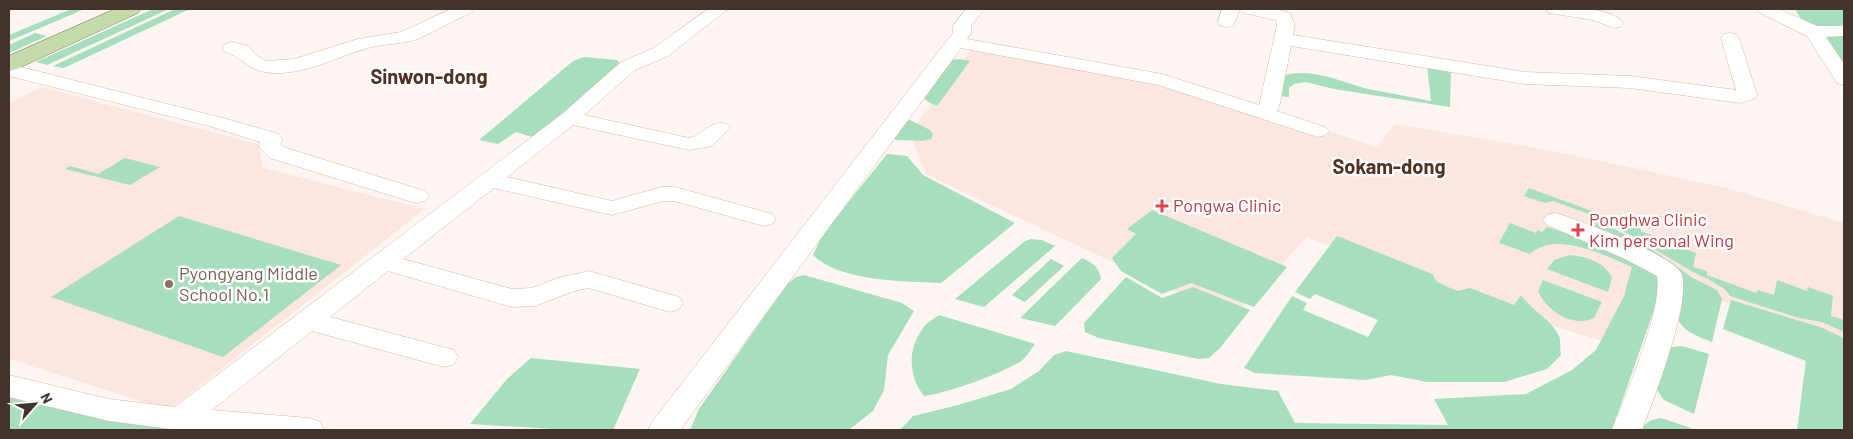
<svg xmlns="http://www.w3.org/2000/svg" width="1853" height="439" font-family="Barlow,sans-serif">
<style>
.built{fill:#fbe7df}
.green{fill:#a6debe}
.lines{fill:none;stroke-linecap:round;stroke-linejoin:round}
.minor-casing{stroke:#dbb5a5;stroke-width:1}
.major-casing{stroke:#7d8f58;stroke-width:1}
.minor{fill:#fff;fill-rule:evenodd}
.major{fill:#c4daa9;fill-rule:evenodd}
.health-dot{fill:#e0444e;stroke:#fff;stroke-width:2}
.education-dot{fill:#8d6e63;stroke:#fff;stroke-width:2}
.labels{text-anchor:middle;stroke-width:5;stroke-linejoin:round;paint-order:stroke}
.health-label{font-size:18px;fill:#be3a42;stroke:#fff;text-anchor:start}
.education-label{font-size:18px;fill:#785e54;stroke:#fff;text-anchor:start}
.quarter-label{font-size:20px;font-weight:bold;fill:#513225;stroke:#fff}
</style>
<rect width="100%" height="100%" fill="#fdf5f1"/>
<path class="built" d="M 976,43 L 1172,78 L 1376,147 L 1395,124 L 1548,150 L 1727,188 L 1844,223 L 1844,343 L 1640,273 L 1611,344 L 1467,299 L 1307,237 L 1232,318 L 927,175 L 913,144 L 919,121 Z
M 41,87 L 258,144 L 263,168 L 425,209 L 169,410 L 9,359 L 9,103 Z"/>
<path class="green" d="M 71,9 L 85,9 L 9,41 L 9,35 Z
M 153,9 L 169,9 L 47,65 L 36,62 Z
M 175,9 L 190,9 L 64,68 L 53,66 Z
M 1795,9 L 1844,9 L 1844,25 C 1832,28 1812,28 1801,19 C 1799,17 1797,12 1795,9 Z
M 35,33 L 47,36 L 9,53 L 9,45 Z
M 1821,35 L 1844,35 L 1844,68 Z
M 584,57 L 617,60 L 622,65 L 535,138 L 516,132 L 498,144 L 479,140 L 573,61 Z
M 959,59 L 970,61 L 937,106 L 928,102 L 923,97 L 950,60 Z
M 1427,65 L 1451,69 L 1450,107 L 1334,89 L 1305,82 L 1294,84 L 1289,88 L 1289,97 L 1279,96 L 1285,75 C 1315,67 1345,84 1373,90 C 1393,94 1412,97 1431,101 Z
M 910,120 L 930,130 L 933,134 L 931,139 L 923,141 L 896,140 L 893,136 L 904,121 Z
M 887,154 L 907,156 L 923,175 L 1015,223 L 941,283 C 905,281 840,282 813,255 L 823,234 Z
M 125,158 L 160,167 L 130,185 L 65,169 L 70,166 L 98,174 Z
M 1529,188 L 1641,229 L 1641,231 L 1696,253 L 1693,267 L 1707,271 L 1707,275 L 1756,293 L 1758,290 L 1774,295 L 1777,280 L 1807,291 L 1808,287 L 1833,296 L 1831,316 L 1844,320 L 1844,332 L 1822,322 L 1799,318 L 1730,296 L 1726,290 L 1710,280 L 1693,272 L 1603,219 L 1553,201 L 1545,203 L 1524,196 Z
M 1152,210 L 1287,267 L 1254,307 L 1191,283 L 1162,294 L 1121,271 L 1112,258 L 1136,234 L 1127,229 Z
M 179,216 L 341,265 L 223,357 L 51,297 Z
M 1591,217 L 1641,243 L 1671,262 L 1691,277 L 1717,290 L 1722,299 L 1712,342 C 1697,336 1683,332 1676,316 C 1680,300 1687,287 1677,273 L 1595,229 L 1595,221 Z
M 1510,223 L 1536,233 L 1537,230 L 1542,232 L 1547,227 L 1588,240 L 1660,277 L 1661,290 L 1612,430 L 900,430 L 913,416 L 958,405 L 1011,389 L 1039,371 L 1054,355 L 1066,351 L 1221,384 L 1278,391 L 1295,423 L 1448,425 L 1434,399 L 1526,394 L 1572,370 L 1596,350 L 1624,296 L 1632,267 C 1604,255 1555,230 1530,254 L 1499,243 Z
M 1337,236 L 1432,274 L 1437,282 L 1448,287 L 1458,291 L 1470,288 L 1514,305 L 1521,295 C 1531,310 1551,319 1559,336 C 1561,341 1560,350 1561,355 L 1547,369 L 1504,382 L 1427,382 L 1391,375 L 1366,380 L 1255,373 L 1244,368 L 1292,296 L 1307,303 L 1303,310 L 1368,337 L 1378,320 L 1315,294 L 1310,299 L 1295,292 Z
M 1031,239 L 1042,240 L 1055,246 L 984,307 L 955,299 L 1025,241 Z
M 1570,255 C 1587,257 1604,261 1612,278 L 1608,292 L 1547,269 L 1554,260 Z
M 1082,258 C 1093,263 1099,267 1101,279 L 1055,326 L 1020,318 Z
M 1051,259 L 1064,266 L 1025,302 L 1012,295 Z
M 804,275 L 902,303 L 914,311 L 888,355 L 884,390 L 873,411 L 850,429 L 690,430 L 699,409 L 787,284 L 796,277 Z
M 1126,277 L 1162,298 L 1193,287 L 1250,310 L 1220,348 L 1209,358 L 1198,359 L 1099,338 L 1085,332 L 1084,323 Z
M 1543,280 L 1602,302 L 1594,318 C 1572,328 1547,311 1538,291 Z
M 1731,300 L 1823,328 L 1843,338 L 1844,430 L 1797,430 L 1806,361 L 1723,329 Z
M 939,315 L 1035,344 C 1031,349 1026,358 1020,362 C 997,375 949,393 924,396 C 908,376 907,348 924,327 C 927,322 934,319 939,315 Z
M 1682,346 L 1709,354 L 1694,414 L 1664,400 L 1655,387 L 1666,350 L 1672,347 Z
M 531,358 L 640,369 L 613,430 L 571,430 L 470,424 L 507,379 Z
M 9,392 L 174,423 L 251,430 L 9,430 Z
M 1661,418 L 1691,428 L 1690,430 L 1642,430 C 1645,421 1652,420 1661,418 Z"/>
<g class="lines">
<defs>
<path id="minor" d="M 451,9 L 474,9 L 471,13 C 454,20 437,30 420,38 C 403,45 385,43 368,48 C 335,57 300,78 265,72 C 247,69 241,56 225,52 L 223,48 L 225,44 L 232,42 L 248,46 L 256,55 L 266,61 L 294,59 L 358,39 L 401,32 Z
M 708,9 L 728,9 L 668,56 L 635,70 L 584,115 L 689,138 C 704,135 711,119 727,124 L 730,128 L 712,146 L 689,150 L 573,125 L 507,177 L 612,201 L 662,187 L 675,187 L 772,214 L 776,219 L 772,224 L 764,226 L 674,201 L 663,201 L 612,215 L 494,188 L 403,259 L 512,289 L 532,288 L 558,278 L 589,271 L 679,297 L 683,303 L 679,309 L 670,312 L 589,288 L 574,291 L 535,306 L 512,307 L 388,271 L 330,317 L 454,350 L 458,357 L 454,364 L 444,367 L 312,331 L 212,410 L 309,418 L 320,422 L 324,430 L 178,430 L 109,421 L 9,397 L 9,375 L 109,399 L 175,407 L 562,114 L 621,62 L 654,48 Z
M 966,9 L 984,9 L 971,26 L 971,33 L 967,39 L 1162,74 L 1259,105 L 1277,26 L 1276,20 L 1244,13 L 1241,9 L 1276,9 L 1290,13 L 1295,26 L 1293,35 L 1525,72 L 1630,76 L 1736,90 L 1721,38 L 1724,34 L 1730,33 L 1736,34 L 1739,38 L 1757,95 L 1754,99 L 1740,103 L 1630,88 L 1525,84 L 1291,46 L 1280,103 L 1277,111 L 1325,127 L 1329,131 L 1325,135 L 1318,137 L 1158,85 L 961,48 L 680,430 L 648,430 L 652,422 L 949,38 L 953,33 L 953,26 Z
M 1222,9 L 1240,9 L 1233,26 L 1227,27 L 1221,26 L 1218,22 Z
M 1546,9 C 1566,8 1610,5 1623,23 L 1620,27 L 1614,28 L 1593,20 L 1549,13 Z
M 1757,9 L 1779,9 L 1817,26 L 1844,26 L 1844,36 L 1826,37 L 1844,64 L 1844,85 L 1837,83 L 1807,36 L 1760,13 Z
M 9,64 L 223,118 L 279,134 L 282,139 L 281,145 L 286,148 L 425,191 L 429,196 L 425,201 L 417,203 L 409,201 L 270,158 L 259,147 L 260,142 L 209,126 L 9,76 Z
M 1555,213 C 1575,218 1674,256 1681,273 C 1693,299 1653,401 1642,430 L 1612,430 C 1625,396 1663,310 1657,276 L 1625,259 L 1547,225 L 1543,220 L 1547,215 Z"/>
<path id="major" d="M 115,9 L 141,9 L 138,13 L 17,69 L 9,71 L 9,56 Z"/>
</defs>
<use href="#minor" class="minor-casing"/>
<use href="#major" class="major-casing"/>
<use href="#minor" class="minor"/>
<use href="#major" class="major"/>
</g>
<g class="health-dot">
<path d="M1159.5 198.5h5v5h5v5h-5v5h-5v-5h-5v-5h5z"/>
<path d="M1575.5 222.5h5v5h5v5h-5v5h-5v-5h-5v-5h5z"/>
</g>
<circle class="education-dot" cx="169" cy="284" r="5"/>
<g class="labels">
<g class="health-label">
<text x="1173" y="212">Pongwa Clinic</text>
<text x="1589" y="226">Ponghwa Clinic<tspan x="1589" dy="21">Kim personal Wing</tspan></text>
</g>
<g class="education-label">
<text x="179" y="280">Pyongyang Middle<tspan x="179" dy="21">School No.1</tspan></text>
</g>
<g class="quarter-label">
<text x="429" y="84">Sinwon-dong</text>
<text x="1389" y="174">Sokam-dong</text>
</g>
</g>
<rect width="1853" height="439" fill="none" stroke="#42332c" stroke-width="20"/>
<g transform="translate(35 404) rotate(63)" stroke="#ffffff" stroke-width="4" paint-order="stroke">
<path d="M0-4L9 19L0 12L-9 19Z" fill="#42332c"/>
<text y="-8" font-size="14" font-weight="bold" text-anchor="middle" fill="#42332c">N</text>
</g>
</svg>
